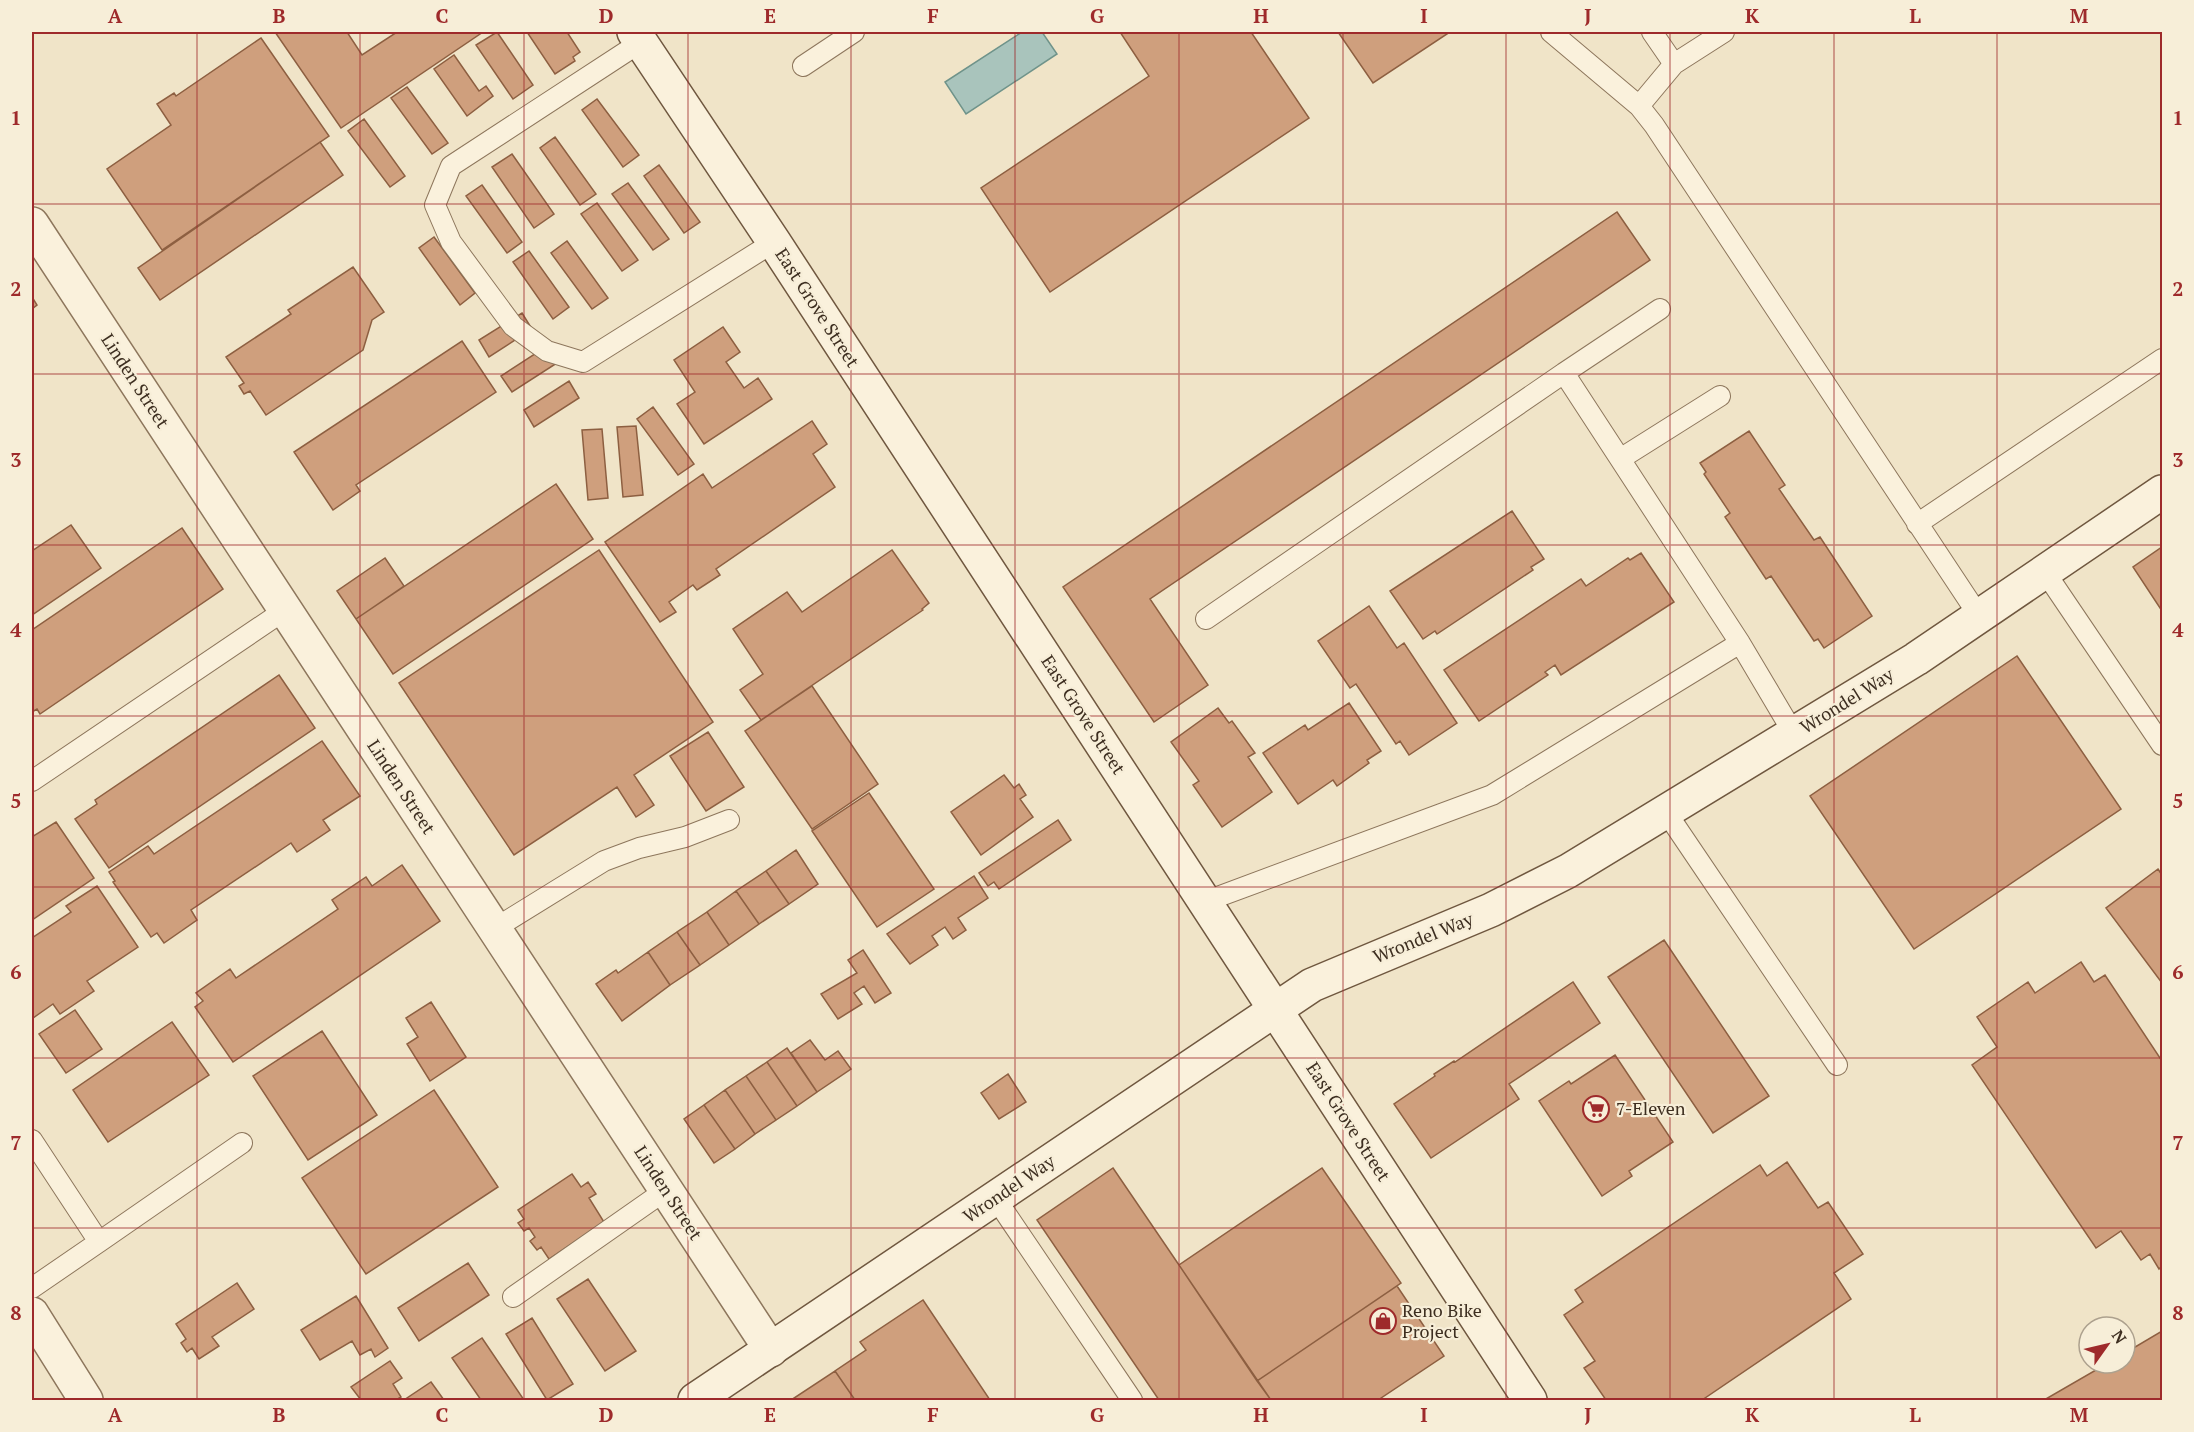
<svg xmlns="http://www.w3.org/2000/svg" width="2194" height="1432" font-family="'PT Serif',serif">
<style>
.water{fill:#a9c4bc;stroke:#6f938a;stroke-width:1.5}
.building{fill:#cf9f7d;stroke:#8d5f41;stroke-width:1.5}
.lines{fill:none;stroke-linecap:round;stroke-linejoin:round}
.lane-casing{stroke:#8d765c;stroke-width:22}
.street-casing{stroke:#8d765c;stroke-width:36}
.secondary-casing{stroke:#6f573f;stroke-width:36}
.lane{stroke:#faf1dc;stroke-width:20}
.street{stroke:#faf1dc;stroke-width:33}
.secondary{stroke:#faf1dc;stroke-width:33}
.grid{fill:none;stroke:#9e2a2b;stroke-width:1.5;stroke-opacity:0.55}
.labels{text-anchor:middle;stroke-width:4.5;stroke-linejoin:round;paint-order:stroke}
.street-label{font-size:18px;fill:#3d2e20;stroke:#f7eed8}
.poi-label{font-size:18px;fill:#3d2e20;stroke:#f7eed8;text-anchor:start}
.neatline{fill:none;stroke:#9e2a2b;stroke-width:2}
.grid-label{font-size:20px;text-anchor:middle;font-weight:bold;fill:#9e2a2b}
</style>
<rect width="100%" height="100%" fill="#f0e4c8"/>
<path class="water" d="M 1022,32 L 1042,32 L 1057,54 L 966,114 L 945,82 Z"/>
<path class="building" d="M 275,32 L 347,32 L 362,55 L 397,32 L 483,32 L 341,128 Z
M 497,32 L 533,85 L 513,99 L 476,45 Z
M 527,32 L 567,32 L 580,52 L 573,57 L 575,61 L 555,74 Z
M 1120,32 L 1251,32 L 1309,118 L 1050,292 L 981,188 L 1149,76 Z
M 1338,32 L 1450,32 L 1373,83 Z
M 261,38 L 329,136 L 162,250 L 107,169 L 171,125 L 157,104 L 174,93 L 176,96 Z
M 454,55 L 479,91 L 486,86 L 493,96 L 467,116 L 434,69 Z
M 407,87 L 448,143 L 432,154 L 391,98 Z
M 597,99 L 639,155 L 623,167 L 582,110 Z
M 364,119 L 405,176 L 390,187 L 348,131 Z
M 555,137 L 596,194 L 580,205 L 540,148 Z
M 320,142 L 343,175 L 160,300 L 138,268 Z
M 512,154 L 554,214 L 534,228 L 492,167 Z
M 659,165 L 700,222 L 684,233 L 644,176 Z
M 628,183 L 669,239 L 653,250 L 612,194 Z
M 482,185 L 522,242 L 507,253 L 466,196 Z
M 597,203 L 638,260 L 622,271 L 581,214 Z
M 1617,212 L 1650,260 L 1150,599 L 1208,685 L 1154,722 L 1063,587 Z
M 434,237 L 475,293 L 460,305 L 419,248 Z
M 567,241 L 608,298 L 592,309 L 551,253 Z
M 529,251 L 569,307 L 553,319 L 513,262 Z
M 353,267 L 384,312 L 372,320 L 363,350 L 266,415 L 250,391 L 244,394 L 239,386 L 244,383 L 226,357 L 291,314 L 288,310 Z
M 32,297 L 37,305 L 32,309 Z
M 522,313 L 532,329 L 489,357 L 479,340 Z
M 723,327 L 740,352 L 726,362 L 744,388 L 758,378 L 772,399 L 704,444 L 677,404 L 695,392 L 674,360 Z
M 462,341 L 496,392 L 356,485 L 360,491 L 333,510 L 294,452 Z
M 547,346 L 557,363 L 512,392 L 501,376 Z
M 569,381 L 579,398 L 534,427 L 524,410 Z
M 653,407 L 694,464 L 678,475 L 637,419 Z
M 812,421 L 827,444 L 813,454 L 835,487 L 716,569 L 720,575 L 697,590 L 693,585 L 669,602 L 676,612 L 660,622 L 605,542 L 703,474 L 712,488 Z
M 636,426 L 643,495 L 623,497 L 617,427 Z
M 602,429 L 608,498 L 588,500 L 582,430 Z
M 1749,431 L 1785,485 L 1779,489 L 1814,540 L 1820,537 L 1872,616 L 1824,648 L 1818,639 L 1814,641 L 1771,576 L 1766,579 L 1725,517 L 1730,513 L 1704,474 L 1706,472 L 1700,463 Z
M 556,484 L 593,539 L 393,674 L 356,619 Z
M 1512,511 L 1544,559 L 1531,567 L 1533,570 L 1437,634 L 1435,631 L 1423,639 L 1390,591 Z
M 71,525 L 101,568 L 32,615 L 32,551 Z
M 182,528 L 223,589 L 40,714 L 37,709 L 32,712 L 32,630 Z
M 2162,547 L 2162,611 L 2133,567 Z
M 599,550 L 713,722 L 634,775 L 654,805 L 636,817 L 617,787 L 514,855 L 399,683 Z
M 892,550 L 929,603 L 922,609 L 923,610 L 761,720 L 740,690 L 763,674 L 733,629 L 787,592 L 802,612 Z
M 1641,553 L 1674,602 L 1561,675 L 1555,665 L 1545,672 L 1548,675 L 1479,721 L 1444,670 L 1581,579 L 1586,586 L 1628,558 L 1630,560 Z
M 385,558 L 404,586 L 356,619 L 337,591 Z
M 1369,606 L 1397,648 L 1404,643 L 1457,723 L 1409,755 L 1400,741 L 1396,744 L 1356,684 L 1350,688 L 1318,641 Z
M 2017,656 L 2121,809 L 1914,949 L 1810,796 Z
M 279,675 L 315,728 L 109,868 L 75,819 L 97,804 L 95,800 Z
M 812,686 L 878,784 L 812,829 L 745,731 Z
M 1349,703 L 1381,751 L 1367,760 L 1369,763 L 1337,786 L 1333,780 L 1298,804 L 1263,753 L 1305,725 L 1308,730 Z
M 1218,708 L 1229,723 L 1232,721 L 1255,753 L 1248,757 L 1272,792 L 1222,827 L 1193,785 L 1199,781 L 1171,742 Z
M 708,732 L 744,787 L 706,811 L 670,756 Z
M 322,741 L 360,796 L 323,820 L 330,830 L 297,852 L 291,843 L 191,910 L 197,920 L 164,943 L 157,933 L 151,937 L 113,882 L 115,881 L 109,872 L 148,846 L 154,854 Z
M 1004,775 L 1014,788 L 1019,784 L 1026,795 L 1020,799 L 1033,817 L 981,855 L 951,812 Z
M 869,793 L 934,889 L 877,927 L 812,831 Z
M 1058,820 L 1071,840 L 999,889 L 994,882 L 988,886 L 979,873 Z
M 56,822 L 94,878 L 32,920 L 32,836 L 32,837 Z
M 796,850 L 818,884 L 789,904 L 766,871 Z
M 402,865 L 440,921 L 233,1062 L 195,1007 L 203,1001 L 196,993 L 230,969 L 236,978 L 338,909 L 332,900 L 366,877 L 372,886 Z
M 2158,869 L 2162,875 L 2162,983 L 2106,908 Z
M 766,871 L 789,904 L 759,924 L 736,891 Z
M 974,876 L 988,898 L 958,918 L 966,930 L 953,939 L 945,927 L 932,936 L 938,945 L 910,964 L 887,934 Z
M 97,886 L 138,947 L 87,981 L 94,991 L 60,1014 L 53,1004 L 33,1018 L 32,938 L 71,912 L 66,906 Z
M 736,891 L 759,924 L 729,945 L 707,912 Z
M 707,912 L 729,945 L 700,965 L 677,932 Z
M 677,932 L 700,965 L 670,985 L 648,952 Z
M 1664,940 L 1769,1096 L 1713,1133 L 1608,977 Z
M 863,950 L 891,993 L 875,1003 L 864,986 L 854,993 L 862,1004 L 838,1019 L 821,994 L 857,973 L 848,960 Z
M 648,952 L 670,985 L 622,1021 L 596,984 L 616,970 L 618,973 Z
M 2081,962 L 2094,982 L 2105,975 L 2162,1061 L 2162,1266 L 2159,1269 L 2150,1254 L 2141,1260 L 2121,1231 L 2096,1248 L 1972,1065 L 1997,1047 L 1977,1017 L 2028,982 L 2035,993 Z
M 1573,982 L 1600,1023 L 1509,1084 L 1519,1099 L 1431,1158 L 1394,1104 L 1435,1076 L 1434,1074 L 1454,1061 L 1455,1062 Z
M 431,1002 L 466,1057 L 430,1081 L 407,1044 L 418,1037 L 406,1018 Z
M 75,1010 L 102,1049 L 66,1073 L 39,1034 Z
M 172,1022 L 209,1075 L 108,1142 L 73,1090 Z
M 322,1031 L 377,1115 L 308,1160 L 253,1076 Z
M 810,1040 L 825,1060 L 838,1051 L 851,1069 L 817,1092 L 791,1053 Z
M 787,1048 L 817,1092 L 797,1106 L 767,1062 Z
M 1615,1055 L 1673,1142 L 1629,1171 L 1632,1176 L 1602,1196 L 1539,1101 L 1569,1081 L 1571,1084 Z
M 767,1062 L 797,1106 L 776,1120 L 746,1076 Z
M 1008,1074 L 1026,1102 L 999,1119 L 981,1093 Z
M 746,1076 L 776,1120 L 755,1134 L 725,1090 Z
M 434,1090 L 498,1187 L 366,1274 L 302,1178 Z
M 725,1090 L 755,1134 L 735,1149 L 704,1105 Z
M 704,1105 L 735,1149 L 714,1163 L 684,1119 Z
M 1787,1162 L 1818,1208 L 1828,1202 L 1863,1254 L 1834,1273 L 1851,1299 L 1702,1400 L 1651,1400 L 1650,1399 L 1606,1400 L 1584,1368 L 1595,1361 L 1564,1315 L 1583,1302 L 1575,1290 L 1760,1165 L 1767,1176 Z
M 1113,1168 L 1179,1265 L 1271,1400 L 1159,1400 L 1037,1220 Z
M 1322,1168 L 1401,1283 L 1257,1381 L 1179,1265 Z
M 572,1174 L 581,1187 L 588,1182 L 596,1194 L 589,1198 L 604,1222 L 549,1259 L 541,1247 L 537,1250 L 530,1241 L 535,1237 L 529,1228 L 524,1231 L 518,1223 L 524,1219 L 518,1210 Z
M 468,1263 L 489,1295 L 419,1341 L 398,1308 Z
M 588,1279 L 636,1351 L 605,1371 L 557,1299 Z
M 237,1283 L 254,1309 L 212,1337 L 219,1346 L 199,1359 L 192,1348 L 187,1352 L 181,1343 L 186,1339 L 176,1324 Z
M 1397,1286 L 1444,1356 L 1378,1400 L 1271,1400 L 1257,1381 Z
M 356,1296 L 388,1348 L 375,1357 L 371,1349 L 360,1355 L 352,1341 L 320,1360 L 301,1330 Z
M 923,1300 L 990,1400 L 855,1400 L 835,1371 L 866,1350 L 860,1342 Z
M 532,1318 L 573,1384 L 547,1400 L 506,1334 Z
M 2162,1331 L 2162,1400 L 2044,1400 L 2108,1363 L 2125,1363 L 2125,1353 Z
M 482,1338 L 524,1400 L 481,1400 L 452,1358 Z
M 390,1361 L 402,1378 L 393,1384 L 401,1397 L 396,1400 L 361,1400 L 351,1387 Z
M 835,1371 L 855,1400 L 791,1400 Z
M 431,1382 L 444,1400 L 404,1400 Z"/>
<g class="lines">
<defs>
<path id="lane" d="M 1551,32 L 1639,106
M 1652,32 L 1674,64 L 1724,32
M 641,42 L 451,166 L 435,205 L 451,242 L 513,326 L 547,351 L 583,362 L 774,242
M 1674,64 L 1639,106 L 1654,125 L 1979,616
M 803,66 L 854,32
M 1564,373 L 1660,309
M 1620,459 L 1720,396
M 1917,524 L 2162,359
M 2045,572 L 2162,745
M 1206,619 L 1564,373 L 1740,643
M 32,781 L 285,610
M 1666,812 L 1837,1065
M 1204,902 L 1492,795 L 1740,643 L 1794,734
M 494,929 L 604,861 L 639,848 L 685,837 L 729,820
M 32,1140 L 99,1242 L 242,1143
M 996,1199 L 1132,1400
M 32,1288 L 99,1242
M 513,1297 L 666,1190"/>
<path id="street" d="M 32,224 L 771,1350
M 32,1314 L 86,1400"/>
<path id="secondary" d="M 634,32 L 774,242 L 1530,1400
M 695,1400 L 1312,985 L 1491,910 L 1568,871 L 1916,659 L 2162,492"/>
</defs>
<use href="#lane" class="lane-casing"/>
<use href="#street" class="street-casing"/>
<use href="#secondary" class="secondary-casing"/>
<use href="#lane" class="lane"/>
<use href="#street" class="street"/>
<use href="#secondary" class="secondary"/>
</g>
<path class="grid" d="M 197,32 L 197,1400M 360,32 L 360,1400M 524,32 L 524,1400M 688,32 L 688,1400M 851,32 L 851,1400M 1015,32 L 1015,1400M 1179,32 L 1179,1400M 1343,32 L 1343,1400M 1506,32 L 1506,1400M 1670,32 L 1670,1400M 1834,32 L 1834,1400M 1997,32 L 1997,1400M 32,204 L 2162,204M 32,374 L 2162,374M 32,545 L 2162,545M 32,716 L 2162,716M 32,887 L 2162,887M 32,1058 L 2162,1058M 32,1228 L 2162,1228"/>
<defs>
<symbol id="supermarket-ring" viewBox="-11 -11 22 22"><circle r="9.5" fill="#f7eed8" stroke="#9e2a2b" stroke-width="1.5"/><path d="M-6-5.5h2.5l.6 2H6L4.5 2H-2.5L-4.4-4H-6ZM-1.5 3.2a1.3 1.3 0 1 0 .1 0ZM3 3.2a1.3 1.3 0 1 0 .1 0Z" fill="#9e2a2b"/></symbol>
<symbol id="shop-ring" viewBox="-11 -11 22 22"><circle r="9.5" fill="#f7eed8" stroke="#9e2a2b" stroke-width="1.5"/><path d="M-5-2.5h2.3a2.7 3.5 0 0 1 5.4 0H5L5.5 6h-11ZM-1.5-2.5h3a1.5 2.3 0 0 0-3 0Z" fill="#9e2a2b"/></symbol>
</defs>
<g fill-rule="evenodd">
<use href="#supermarket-ring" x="1581" y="1094" width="30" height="30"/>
<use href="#shop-ring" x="1368" y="1306" width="30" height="30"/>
</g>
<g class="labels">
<g class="street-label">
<text transform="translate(817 308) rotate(57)" y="6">East Grove Street</text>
<text transform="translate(135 381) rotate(57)" y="6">Linden Street</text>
<text transform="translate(1847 701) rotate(-32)" y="6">Wrondel Way</text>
<text transform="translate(1083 715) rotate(57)" y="6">East Grove Street</text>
<text transform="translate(401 787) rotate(57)" y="6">Linden Street</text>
<text transform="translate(1423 938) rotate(-22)" y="6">Wrondel Way</text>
<text transform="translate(1348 1122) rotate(57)" y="6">East Grove Street</text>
<text transform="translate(1009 1189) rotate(-34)" y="6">Wrondel Way</text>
<text transform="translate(668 1193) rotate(57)" y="6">Linden Street</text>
</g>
<g class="poi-label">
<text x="1616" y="1115">7-Eleven</text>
<text x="1402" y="1317">Reno Bike<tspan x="1402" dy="21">Project</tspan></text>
</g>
</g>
<rect width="2194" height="1432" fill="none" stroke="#f7eed8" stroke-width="66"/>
<g transform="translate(2107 1345) rotate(56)"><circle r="28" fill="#f7eed8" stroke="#ada18e" stroke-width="1.5"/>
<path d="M0-4.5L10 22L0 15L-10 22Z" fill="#9e2a2b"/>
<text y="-9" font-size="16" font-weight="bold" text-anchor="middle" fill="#3d2e20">N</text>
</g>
<rect x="33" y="33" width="2128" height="1366" class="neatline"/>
<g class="grid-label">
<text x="115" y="23">A</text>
<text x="279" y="23">B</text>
<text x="442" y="23">C</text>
<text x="606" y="23">D</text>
<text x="770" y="23">E</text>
<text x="933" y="23">F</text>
<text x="1097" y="23">G</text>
<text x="1261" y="23">H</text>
<text x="1424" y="23">I</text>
<text x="1588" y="23">J</text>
<text x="1752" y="23">K</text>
<text x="1915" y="23">L</text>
<text x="2079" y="23">M</text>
<text x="16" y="125">1</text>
<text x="2178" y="125">1</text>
<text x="16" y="296">2</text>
<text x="2178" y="296">2</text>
<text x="16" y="467">3</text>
<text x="2178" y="467">3</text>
<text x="16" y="637">4</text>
<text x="2178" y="637">4</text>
<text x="16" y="808">5</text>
<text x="2178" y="808">5</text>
<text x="16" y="979">6</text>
<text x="2178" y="979">6</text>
<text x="16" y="1150">7</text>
<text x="2178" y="1150">7</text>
<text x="16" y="1320">8</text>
<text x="2178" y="1320">8</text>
<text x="115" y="1422">A</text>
<text x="279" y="1422">B</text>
<text x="442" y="1422">C</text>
<text x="606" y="1422">D</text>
<text x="770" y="1422">E</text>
<text x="933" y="1422">F</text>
<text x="1097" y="1422">G</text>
<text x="1261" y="1422">H</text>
<text x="1424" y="1422">I</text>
<text x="1588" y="1422">J</text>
<text x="1752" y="1422">K</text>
<text x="1915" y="1422">L</text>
<text x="2079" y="1422">M</text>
</g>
</svg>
